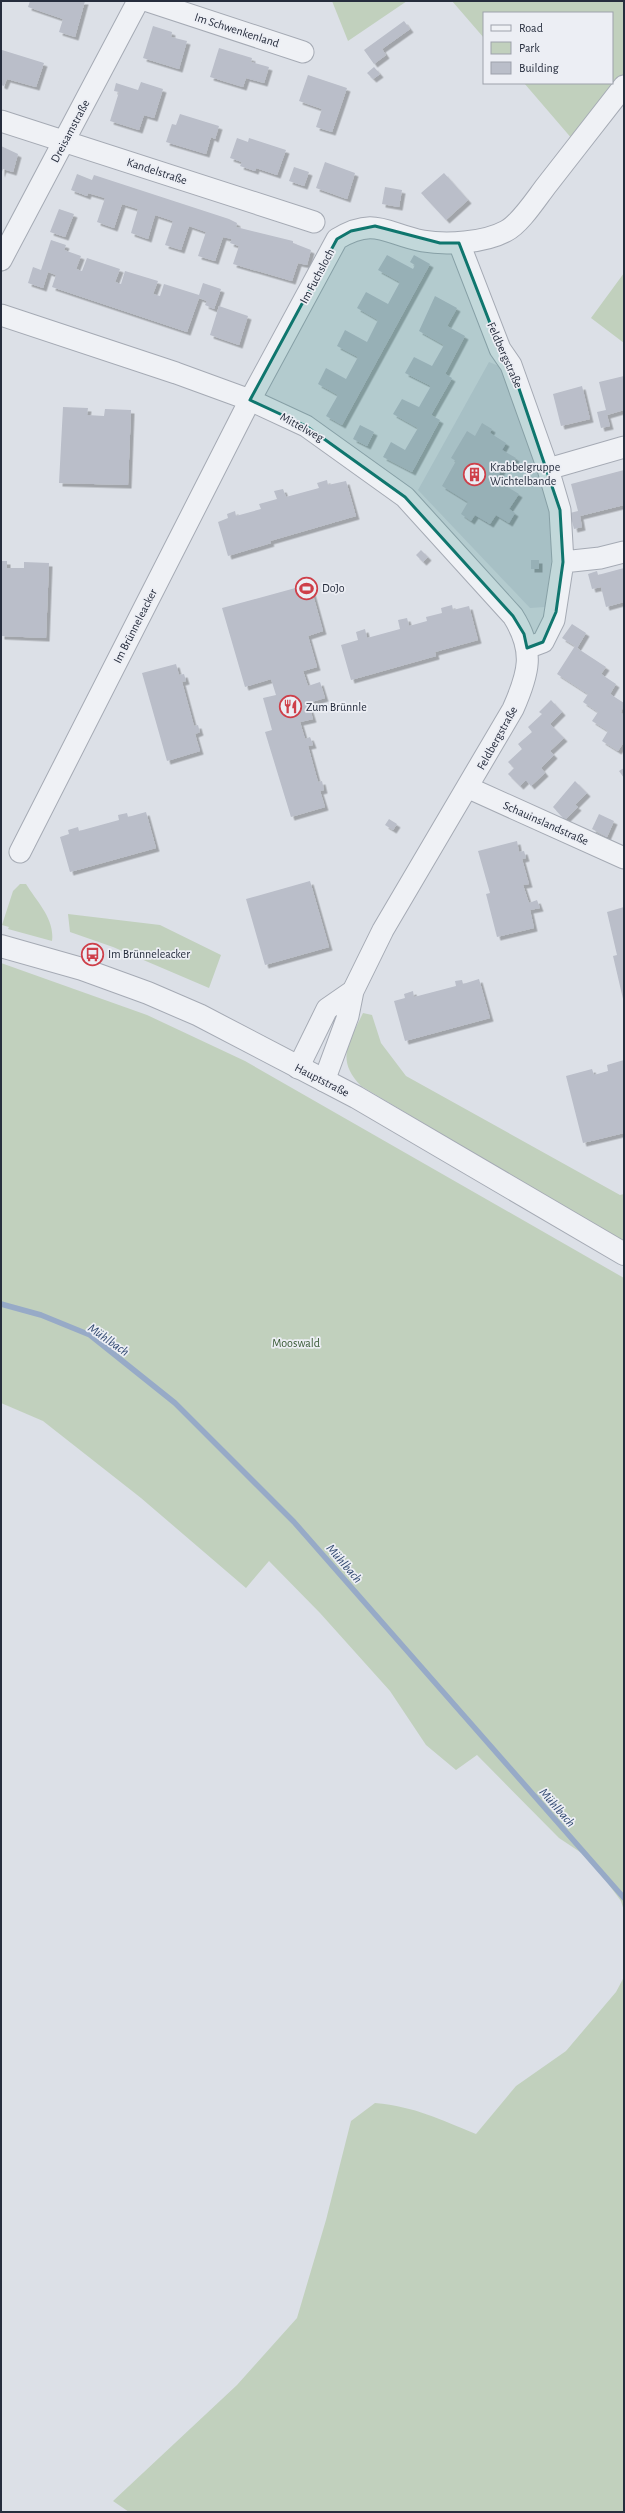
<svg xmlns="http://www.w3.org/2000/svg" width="625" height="2513" font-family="'Alegreya Sans',sans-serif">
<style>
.built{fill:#ced2db}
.green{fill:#c1d0bd}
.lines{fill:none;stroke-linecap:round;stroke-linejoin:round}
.stream{stroke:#97aac7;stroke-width:5.5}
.building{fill:#babec9;filter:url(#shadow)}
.minor-casing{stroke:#a5aab4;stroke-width:23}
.tertiary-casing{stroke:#a5aab4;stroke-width:24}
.minor{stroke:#eff1f5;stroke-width:21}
.tertiary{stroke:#eff1f5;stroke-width:22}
.marked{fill:#0f766e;fill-opacity:0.2;stroke:#0f766e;stroke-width:3;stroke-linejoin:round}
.labels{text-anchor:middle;stroke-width:3.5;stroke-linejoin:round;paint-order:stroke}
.street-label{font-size:12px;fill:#262d3d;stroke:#eceef4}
.poi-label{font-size:12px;fill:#262d3d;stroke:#eceef4;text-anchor:start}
.park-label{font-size:12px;fill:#375833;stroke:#eceef4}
.water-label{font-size:13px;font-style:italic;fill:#304870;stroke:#eceef4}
</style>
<defs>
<filter id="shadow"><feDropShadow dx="3.5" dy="3.5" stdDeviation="0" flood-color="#0004"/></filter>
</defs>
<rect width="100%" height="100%" fill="#dce0e7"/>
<path class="built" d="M 489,362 L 504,368 L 543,477 L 555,534 L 545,607 L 530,608 L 418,490 Z"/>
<path class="green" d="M 332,1 L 407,1 L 348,41 Z
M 452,1 L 624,1 L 624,98 L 533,221 L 519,210 L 573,140 L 524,83 L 612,83 L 612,13 L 484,13 L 484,38 Z
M 624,273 L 624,343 L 591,318 Z
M 20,884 L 26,884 C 37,902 55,919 52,941 L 8,929 L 9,927 L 2,925 L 13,891 Z
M 68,914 L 160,925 L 221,955 L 209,988 L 113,947 L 70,932 Z
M 1,963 L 147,1015 L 245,1061 L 624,1278 L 624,1911 L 621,1901 L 589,1858 L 559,1838 L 477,1755 L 456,1770 L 426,1745 L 390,1691 L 320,1613 L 269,1561 L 246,1588 L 141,1498 L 43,1421 L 1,1403 Z
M 363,1013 L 372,1015 L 381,1043 L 406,1076 L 620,1195 L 624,1194 L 624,1243 L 361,1086 C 335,1059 349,1042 363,1013 Z
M 624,1977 L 624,2512 L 129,2512 L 113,2501 L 237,2385 L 297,2318 L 326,2220 L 351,2121 L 375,2103 C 416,2107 439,2119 476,2134 L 516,2086 L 566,2051 L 616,1992 Z"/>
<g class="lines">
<path class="stream" d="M 1,1304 L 41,1315 L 90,1335 L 175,1403 L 294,1522 L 624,1898"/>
</g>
<path class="building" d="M 30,1 L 85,1 L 75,37 L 59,32 L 63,19 L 28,7 Z
M 404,21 L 410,29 L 382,49 L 386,55 L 374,64 L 364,50 Z
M 153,26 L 172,32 L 171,37 L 187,41 L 179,69 L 143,58 Z
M 219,48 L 252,58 L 251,62 L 269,67 L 264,83 L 246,78 L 243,87 L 210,77 Z
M 2,50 L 44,63 L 36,87 L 7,79 L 4,86 L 1,85 Z
M 374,67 L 380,74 L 373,79 L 367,73 Z
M 308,75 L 347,88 L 332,132 L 316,127 L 322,109 L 299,101 Z
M 141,82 L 163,89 L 154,118 L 144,115 L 139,130 L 110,121 L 119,92 L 114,91 L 116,83 L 138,90 Z
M 180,114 L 219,126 L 215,139 L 211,137 L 206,154 L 166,142 L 172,124 L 176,125 Z
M 237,138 L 248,142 L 249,138 L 286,150 L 277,175 L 256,168 L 255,171 L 240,166 L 242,162 L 230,158 Z
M 1,146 L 18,154 L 13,172 L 3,169 L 1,174 Z
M 325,162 L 355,173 L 347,199 L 316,188 Z
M 294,167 L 309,172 L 304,186 L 289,181 Z
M 444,173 L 468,200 L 446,220 L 421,193 Z
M 77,174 L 92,180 L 94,175 L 229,219 L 237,223 L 236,227 L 293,241 L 293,243 L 311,250 L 307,265 L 298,263 L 292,281 L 233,264 L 239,246 L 230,243 L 232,239 L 223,237 L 215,261 L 198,256 L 206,232 L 189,226 L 181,250 L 165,245 L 173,221 L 155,215 L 148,239 L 131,233 L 138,209 L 122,204 L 114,228 L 97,222 L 105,198 L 88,193 L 87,196 L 71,190 Z
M 385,187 L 402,190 L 399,207 L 382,204 Z
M 59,209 L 74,214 L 65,237 L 50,232 Z
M 51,240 L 66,245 L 64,250 L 81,256 L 76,269 L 82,271 L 87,258 L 120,269 L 115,282 L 121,284 L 125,271 L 158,281 L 153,294 L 160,296 L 164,284 L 199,295 L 203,283 L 221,289 L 214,309 L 205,305 L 207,301 L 199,298 L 187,332 L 52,287 L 56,275 L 48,272 L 43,288 L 28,283 L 33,267 L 41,270 Z
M 387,255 L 413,269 L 415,265 L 410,262 L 414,255 L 430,264 L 342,425 L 326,416 L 338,395 L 318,384 L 326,368 L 346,379 L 358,357 L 337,346 L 345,330 L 367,342 L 378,320 L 357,308 L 366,292 L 388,304 L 400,282 L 378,270 Z
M 435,296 L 457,308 L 447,326 L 465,336 L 445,374 L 452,378 L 431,415 L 440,420 L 412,472 L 383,457 L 391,442 L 405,450 L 418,428 L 393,414 L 402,399 L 419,407 L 431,386 L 405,373 L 414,357 L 432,366 L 444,345 L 419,331 Z
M 219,306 L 248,316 L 239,345 L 210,335 Z
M 624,376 L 624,410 L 607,415 L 610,426 L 601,428 L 597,412 L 606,410 L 599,382 Z
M 582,386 L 590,419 L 561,426 L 553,394 Z
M 63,407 L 88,408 L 87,415 L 104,416 L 105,409 L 131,410 L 128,485 L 59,483 Z
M 482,423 L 492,429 L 490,433 L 506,443 L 502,450 L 516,458 L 510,467 L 505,464 L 496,480 L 519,494 L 509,509 L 515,513 L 509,523 L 496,515 L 490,524 L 475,515 L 471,521 L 461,514 L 468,502 L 442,486 L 456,461 L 451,458 L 467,431 L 475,436 Z
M 360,425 L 374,432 L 367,446 L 353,439 Z
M 624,470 L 624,505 L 580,516 L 582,527 L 574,529 L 570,513 L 578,511 L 571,484 Z
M 327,480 L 328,485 L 346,481 L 356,516 L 270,541 L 271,543 L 228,556 L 218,522 L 228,518 L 227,514 L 235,511 L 236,516 L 261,509 L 259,504 L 277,499 L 274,491 L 283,489 L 286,497 L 319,488 L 317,483 Z
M 421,550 L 428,557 L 423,562 L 416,555 Z
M 531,560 L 539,560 L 539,569 L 531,569 Z
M 1,561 L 7,561 L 7,568 L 24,568 L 24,562 L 49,563 L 46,638 L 1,636 Z
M 624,568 L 624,602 L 606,607 L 601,587 L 592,589 L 588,574 L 597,571 L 598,575 Z
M 310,584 L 323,631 L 308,636 L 317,667 L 303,671 L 308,686 L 320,682 L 325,698 L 308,703 L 313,719 L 300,722 L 305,739 L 310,737 L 312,742 L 313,745 L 308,746 L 318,782 L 322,781 L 324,790 L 320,791 L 325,807 L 291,817 L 265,732 L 272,730 L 263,698 L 276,695 L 271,679 L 245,687 L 222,608 Z
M 452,605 L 453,610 L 469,606 L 478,640 L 435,652 L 436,656 L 351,680 L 341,645 L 358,640 L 356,632 L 365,629 L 367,638 L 400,629 L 398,620 L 407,618 L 409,626 L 427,621 L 426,617 L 442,613 L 441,608 Z
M 572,624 L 586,633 L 577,648 L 606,667 L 601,674 L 616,684 L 610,694 L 624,703 L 621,713 L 624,715 L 624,742 L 618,751 L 602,741 L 608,731 L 592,721 L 598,712 L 583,702 L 588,694 L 557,674 L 575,646 L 562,638 Z
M 176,664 L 179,675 L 184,674 L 186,681 L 182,682 L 194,726 L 198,725 L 199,729 L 200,732 L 195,734 L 200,751 L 167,761 L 142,673 Z
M 551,700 L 562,712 L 550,724 L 564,738 L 550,751 L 554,755 L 541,768 L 545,773 L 531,786 L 526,780 L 520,786 L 508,774 L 514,768 L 508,762 L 522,749 L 518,744 L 532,732 L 528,727 L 542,714 L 539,712 Z
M 624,768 L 624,778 L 619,771 Z
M 575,781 L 587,793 L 575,805 L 578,807 L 565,820 L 553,807 Z
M 146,812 L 156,848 L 70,872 L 60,837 L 69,834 L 68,830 L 78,827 L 79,831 L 119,820 L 118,815 L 127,813 L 128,817 Z
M 599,814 L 614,821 L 607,837 L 592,829 Z
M 389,819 L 397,824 L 393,830 L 385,825 Z
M 517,841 L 519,852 L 524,851 L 526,858 L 522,859 L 529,884 L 523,885 L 529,903 L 537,900 L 540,908 L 530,910 L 534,928 L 497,937 L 486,894 L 490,893 L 478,851 Z
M 310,881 L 329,947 L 265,965 L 246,899 Z
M 624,907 L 624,999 L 623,999 L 613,956 L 617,955 L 607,912 Z
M 479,979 L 490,1018 L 405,1041 L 394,1001 L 405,998 L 404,994 L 413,991 L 414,997 L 456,986 L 455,981 L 462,980 L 463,984 Z
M 624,1060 L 624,1133 L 583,1143 L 566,1076 L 592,1069 L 594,1075 L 608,1071 L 607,1065 Z"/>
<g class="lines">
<defs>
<path id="minor" d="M 148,1 L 303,52
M 1,121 L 314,222
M 459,243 L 500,349 L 511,365 L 548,469 L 560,510 L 563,562 L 554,620 L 543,642 L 527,648
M 1,260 L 138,1
M 1,315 L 176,373 L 250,400 L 306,426 L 405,497 L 513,616 C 535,651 529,673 513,709 L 383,930 L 353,991 L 348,1016 L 324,1081
M 548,469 L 624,447
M 563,562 L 600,558 L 624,552
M 469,788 L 624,858
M 20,852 L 250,400 L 337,239 C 375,216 386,234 423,241 C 446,245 484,243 506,231 C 520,224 536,199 546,186 C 572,153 598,119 624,86
M 298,1068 L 327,1009 L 353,991"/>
<path id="tertiary" d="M 1,946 L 82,969 L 148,993 L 199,1015 L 356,1097 L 624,1254"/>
</defs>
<use href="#minor" class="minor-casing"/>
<use href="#tertiary" class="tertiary-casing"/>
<use href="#minor" class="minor"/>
<use href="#tertiary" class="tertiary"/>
</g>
<path class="marked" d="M 375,226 L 440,243 L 459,243 L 500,349 L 511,365 L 560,510 L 563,562 L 556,612 L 543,642 L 527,648 L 524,634 L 513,616 L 405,497 L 306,426 L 250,400 L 337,239 L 351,231 Z"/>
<defs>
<symbol id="building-ring" viewBox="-11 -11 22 22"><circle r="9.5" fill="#eceef4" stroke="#ce3f49" stroke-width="1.5"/><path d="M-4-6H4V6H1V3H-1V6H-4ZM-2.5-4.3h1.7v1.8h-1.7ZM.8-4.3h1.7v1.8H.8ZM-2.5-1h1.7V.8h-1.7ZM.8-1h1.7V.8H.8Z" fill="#ce3f49"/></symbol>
<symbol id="stadium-ring" viewBox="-11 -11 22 22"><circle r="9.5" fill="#eceef4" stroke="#ce3f49" stroke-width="1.5"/><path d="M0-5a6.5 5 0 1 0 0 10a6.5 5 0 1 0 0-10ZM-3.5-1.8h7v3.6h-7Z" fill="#ce3f49"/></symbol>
<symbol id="restaurant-ring" viewBox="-11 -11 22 22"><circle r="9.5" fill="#eceef4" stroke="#ce3f49" stroke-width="1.5"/><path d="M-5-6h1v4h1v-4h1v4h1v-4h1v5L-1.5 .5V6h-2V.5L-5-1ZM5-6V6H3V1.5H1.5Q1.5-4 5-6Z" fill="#ce3f49"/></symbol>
<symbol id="bus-ring" viewBox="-11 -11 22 22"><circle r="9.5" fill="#eceef4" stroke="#ce3f49" stroke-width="1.5"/><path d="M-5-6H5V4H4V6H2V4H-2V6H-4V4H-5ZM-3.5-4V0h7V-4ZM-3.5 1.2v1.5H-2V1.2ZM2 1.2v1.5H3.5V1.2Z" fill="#ce3f49"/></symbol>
</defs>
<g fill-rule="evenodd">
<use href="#building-ring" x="462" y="462" width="25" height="25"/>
<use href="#stadium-ring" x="294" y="576" width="25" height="25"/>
<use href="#restaurant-ring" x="278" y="694" width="25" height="25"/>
<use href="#bus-ring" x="80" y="942" width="25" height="25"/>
</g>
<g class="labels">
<g class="street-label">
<text transform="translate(237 30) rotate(18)" y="4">Im Schwenkenland</text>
<text transform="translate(70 131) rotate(-62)" y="4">Dreisamstraße</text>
<text transform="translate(157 171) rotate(18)" y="4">Kandelstraße</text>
<text transform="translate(317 276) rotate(-62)" y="4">Im Fuchsloch</text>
<text transform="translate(505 355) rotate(66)" y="4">Feldbergstraße</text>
<text transform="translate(302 427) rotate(29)" y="4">Mittelweg</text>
<text transform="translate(135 626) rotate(-63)" y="4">Im Brünneleacker</text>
<text transform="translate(497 738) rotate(-61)" y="4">Feldbergstraße</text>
<text transform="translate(546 823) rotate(24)" y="4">Schauinslandstraße</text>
<text transform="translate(322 1080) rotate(27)" y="4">Hauptstraße</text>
</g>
<g class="poi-label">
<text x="490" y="471">Krabbelgruppe<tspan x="490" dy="14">Wichtelbande</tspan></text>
<text x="322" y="592">DoJo</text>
<text x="306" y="711">Zum Brünnle</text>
<text x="108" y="958">Im Brünneleacker</text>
</g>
<g class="park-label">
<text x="296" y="1347">Mooswald</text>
</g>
<g class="water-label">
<text transform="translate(109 1339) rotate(35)" y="5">Mühlbach</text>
<text transform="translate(345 1563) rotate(49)" y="5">Mühlbach</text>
<text transform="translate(558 1807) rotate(49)" y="5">Mühlbach</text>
</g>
</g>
<rect width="625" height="2513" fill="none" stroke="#262d3d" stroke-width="4"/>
<rect x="483" y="12" width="130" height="72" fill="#eceef4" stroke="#9da1ab"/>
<rect x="491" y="25" width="20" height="6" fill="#eff1f5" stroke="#9da1ab"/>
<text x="519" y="32" font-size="12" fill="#262d3d">Road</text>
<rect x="491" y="42" width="20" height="12" fill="#c1d0bd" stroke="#9da1ab"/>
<text x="519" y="52" font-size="12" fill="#262d3d">Park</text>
<rect x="491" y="62" width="20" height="12" fill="#babec9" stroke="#9da1ab"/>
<text x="519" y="72" font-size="12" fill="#262d3d">Building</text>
</svg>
